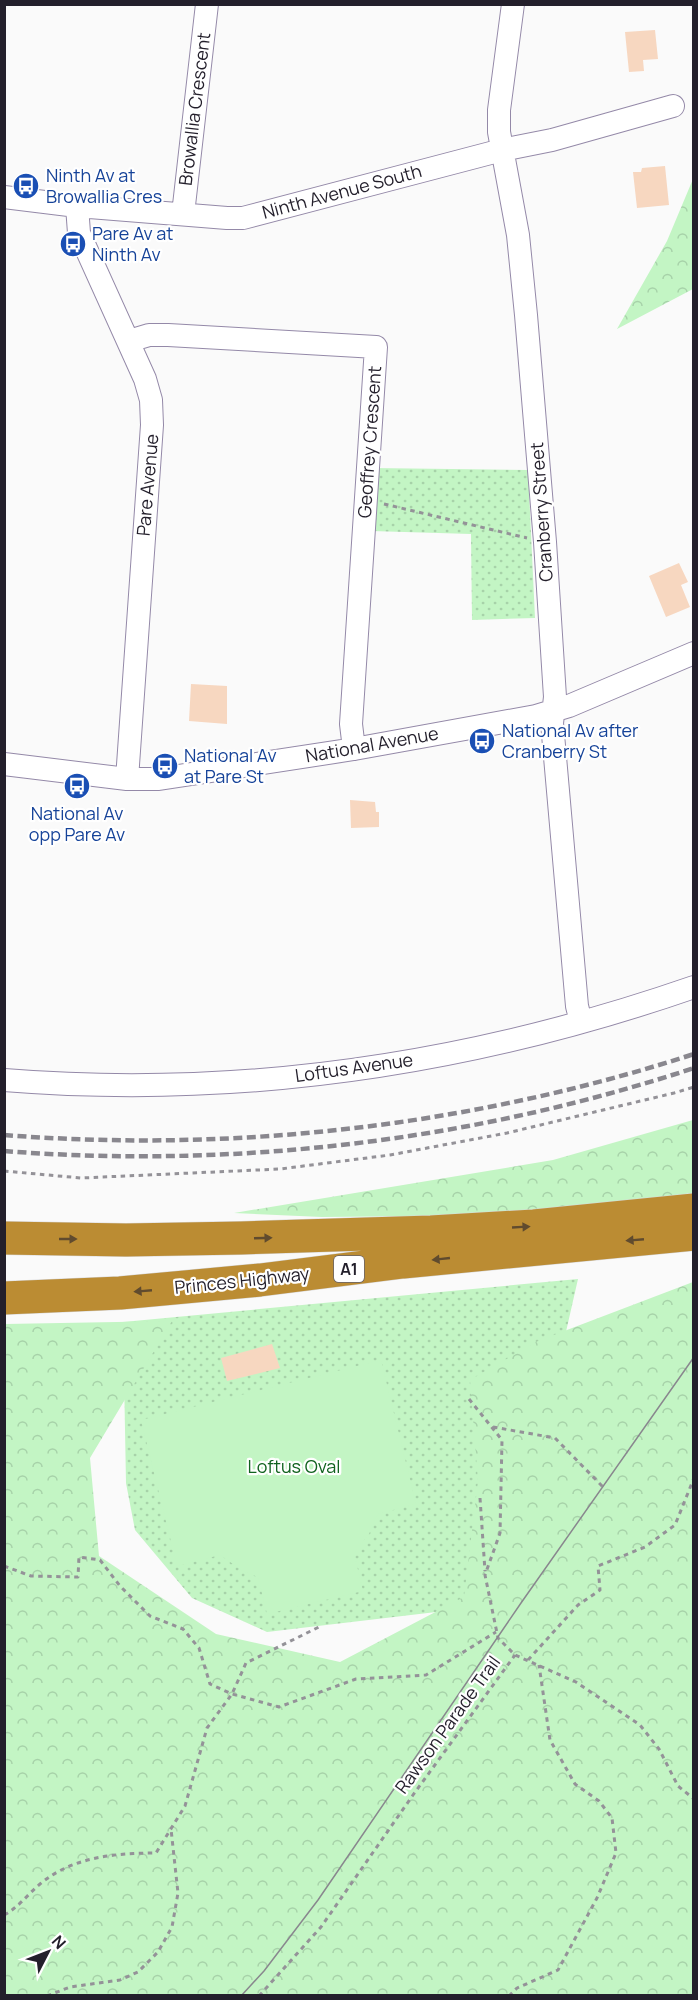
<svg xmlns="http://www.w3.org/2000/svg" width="698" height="2000" font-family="Manrope,sans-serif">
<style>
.grass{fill:url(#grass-dots)}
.forest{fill:url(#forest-crowns)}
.garden{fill:#c3f5c4}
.building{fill:#f7d7c0}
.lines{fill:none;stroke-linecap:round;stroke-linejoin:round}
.minor-casing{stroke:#9489a8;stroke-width:24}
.highway-casing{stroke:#d7d7d9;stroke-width:34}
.path{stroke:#949298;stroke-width:3;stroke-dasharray:4.5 4.5;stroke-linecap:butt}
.minor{stroke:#fff;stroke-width:22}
.highway{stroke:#bb8c33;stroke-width:33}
.tram{stroke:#89878e;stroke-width:1.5}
.rail{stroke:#89878e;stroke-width:4.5;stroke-dasharray:9 4.5;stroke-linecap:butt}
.oneway{fill:#604b2e}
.labels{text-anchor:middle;stroke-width:4.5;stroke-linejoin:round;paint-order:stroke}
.shield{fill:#fff;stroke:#65626b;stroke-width:1.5}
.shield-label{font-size:16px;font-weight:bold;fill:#231f2b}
.street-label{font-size:18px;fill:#231f2b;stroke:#fff}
.transit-label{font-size:18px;fill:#164399;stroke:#fff;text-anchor:start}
.park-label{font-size:18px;fill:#11631f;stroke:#fff}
</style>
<defs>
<pattern id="grass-dots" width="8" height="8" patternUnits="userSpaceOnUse" patternTransform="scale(1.5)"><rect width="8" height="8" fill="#c3f5c4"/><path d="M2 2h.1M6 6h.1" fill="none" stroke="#a7d2a9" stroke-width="1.8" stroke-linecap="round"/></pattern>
<pattern id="forest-crowns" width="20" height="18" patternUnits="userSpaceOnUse" patternTransform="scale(1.5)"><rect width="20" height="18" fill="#c3f5c4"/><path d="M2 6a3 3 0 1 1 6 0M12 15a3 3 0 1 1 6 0" fill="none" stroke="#a7d2a9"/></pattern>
</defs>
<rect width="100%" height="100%" fill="#fafafa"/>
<path class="grass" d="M 372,468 L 528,470 L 535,618 L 472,620 L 471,534 L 371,531 Z
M 578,1279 L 504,1604 L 267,1632 L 192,1598 L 135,1530 L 126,1483 L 123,1322 Z"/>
<path class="forest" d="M 693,179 L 693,289 L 617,329 L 667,241 Z
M 693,1120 L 693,1193 L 523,1215 L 322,1217 L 234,1213 L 553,1160 Z
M 693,1282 L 693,1995 L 5,1995 L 5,1324 L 172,1321 L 90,1458 L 99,1556 L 216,1634 L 340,1662 L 464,1597 L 478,1481 L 470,1380 L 538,1341 Z"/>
<path class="garden" d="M 381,1360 L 416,1504 L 378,1514 L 369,1534 L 354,1553 L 363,1591 L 267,1614 L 258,1577 L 243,1571 L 220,1555 L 177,1566 L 141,1420 Z"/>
<path class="building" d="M 655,30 L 658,59 L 643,60 L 644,71 L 629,72 L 625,32 Z
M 665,166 L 669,205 L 637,208 L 633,172 L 641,172 L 642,168 Z
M 679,563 L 688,582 L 681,585 L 690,607 L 666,617 L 649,576 Z
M 191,684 L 227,686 L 227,724 L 189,721 Z
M 350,800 L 375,802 L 376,812 L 379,812 L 379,827 L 351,828 Z
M 272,1344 L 280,1368 L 227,1381 L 221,1358 Z"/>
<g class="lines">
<defs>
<path id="minor" d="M 513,4 L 499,110 L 499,132 L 518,235 L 526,315 L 545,542 L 555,697 L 552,723 L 577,1006 L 581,1022
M 4,197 L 77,206 L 227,218 L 243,218 L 502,150 L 552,140 L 673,106
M 77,206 L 79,233 L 145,379 L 151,400 L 152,425 L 127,779
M 183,214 L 207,4
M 129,341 L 149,335 L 168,335 L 376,347 L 351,724 L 354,749
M 4,764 L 127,779 L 159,779 L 354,749 L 536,716 L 569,706 L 694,653
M 4,1080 C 239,1099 472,1064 694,987"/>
<path id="highway" d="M 4,1238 L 126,1240 L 241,1238 L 431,1232 L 534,1226 L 694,1210
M 4,1298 L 120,1293 L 260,1280 L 403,1262 L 694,1234"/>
</defs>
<use href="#minor" class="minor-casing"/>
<use href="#highway" class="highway-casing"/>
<path class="path" d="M 384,504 L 527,538
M 4,1171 L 81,1178 L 280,1169 L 390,1155 L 507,1133 L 674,1093 L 694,1087
M 469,1399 L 502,1440 L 500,1533 L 485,1575 L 498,1638 L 515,1655 L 576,1682 L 640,1725 L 659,1749 L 678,1786 L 694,1799
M 493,1427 L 555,1438 L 603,1487
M 480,1498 L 485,1571
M 4,1566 L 31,1576 L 78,1577 L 79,1557 L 100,1560 L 120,1586 L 150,1616 L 183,1629 L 199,1648 L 210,1684 L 232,1694 L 279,1707 L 356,1679 L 426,1675 L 496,1632
M 528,1660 L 578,1605 L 600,1590 L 598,1566 L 645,1547 L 675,1525 L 694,1478
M 4,1915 C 19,1907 27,1895 40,1884 C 72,1857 115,1853 156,1853 L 185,1806 L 207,1728 L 232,1694 L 246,1663 L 321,1626
M 47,1996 L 70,1987 L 120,1980 L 138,1972 L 158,1952 L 172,1927 L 178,1893 L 171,1829
M 259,1996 L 321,1927 L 413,1795 L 515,1655
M 509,1996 L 517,1988 L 558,1970 L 597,1898 L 616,1853 L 612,1818 L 599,1801 L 575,1784 L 550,1740 L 539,1665"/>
<use href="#minor" class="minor"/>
<use href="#highway" class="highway"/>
<path class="tram" d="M 241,1996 L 264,1971 L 318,1900 L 521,1603 L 694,1357"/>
<path class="rail" d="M 4,1135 C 236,1153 472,1126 694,1054
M 4,1151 C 236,1169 473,1141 694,1068"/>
</g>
<defs><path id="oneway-solid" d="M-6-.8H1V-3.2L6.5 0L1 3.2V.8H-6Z" transform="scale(1.5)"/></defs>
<g class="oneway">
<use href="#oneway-solid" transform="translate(521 1227) rotate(-3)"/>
<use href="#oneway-solid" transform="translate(263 1238) rotate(-2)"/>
<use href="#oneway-solid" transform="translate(68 1239)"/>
<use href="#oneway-solid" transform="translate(635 1240) rotate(175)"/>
<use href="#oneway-solid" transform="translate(441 1259) rotate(174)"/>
<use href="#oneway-solid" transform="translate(143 1291) rotate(175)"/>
</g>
<defs>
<symbol id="bus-disc" viewBox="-11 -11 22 22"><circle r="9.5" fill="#1a4fb4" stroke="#fff"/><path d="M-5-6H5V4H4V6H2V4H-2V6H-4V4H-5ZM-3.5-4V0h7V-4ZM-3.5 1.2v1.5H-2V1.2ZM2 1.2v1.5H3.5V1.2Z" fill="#fff"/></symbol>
</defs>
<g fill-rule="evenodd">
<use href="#bus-disc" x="11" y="171" width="30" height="30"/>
<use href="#bus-disc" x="58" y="229" width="30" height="30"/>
<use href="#bus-disc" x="467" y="726" width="30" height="30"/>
<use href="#bus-disc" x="150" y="751" width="30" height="30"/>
<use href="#bus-disc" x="62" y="771" width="30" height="30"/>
</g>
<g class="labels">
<rect class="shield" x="334" y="1256" width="30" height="26" rx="4.5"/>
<g class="shield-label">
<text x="349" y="1275">A1</text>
</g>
<g class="street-label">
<text transform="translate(195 109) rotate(-83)" y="6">Browallia Crescent</text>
<text transform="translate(342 192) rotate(-15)" y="6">Ninth Avenue South</text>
<text transform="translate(370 442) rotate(-86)" y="6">Geoffrey Crescent</text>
<text transform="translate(148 485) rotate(-85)" y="6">Pare Avenue</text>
<text transform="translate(542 512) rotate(-94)" y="6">Cranberry Street</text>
<text transform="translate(372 745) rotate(-10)" y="6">National Avenue</text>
<text transform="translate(354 1068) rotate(-8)" y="6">Loftus Avenue</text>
<text transform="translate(242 1281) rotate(-6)" y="6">Princes Highway</text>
<text transform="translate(448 1725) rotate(-54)" y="6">Rawson Parade Trail</text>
</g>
<g class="transit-label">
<text x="46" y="182">Ninth Av at<tspan x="46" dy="21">Browallia Cres</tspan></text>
<text x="92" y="240">Pare Av at<tspan x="92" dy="21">Ninth Av</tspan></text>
<text x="502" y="737">National Av after<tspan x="502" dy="21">Cranberry St</tspan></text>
<text x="184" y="762">National Av<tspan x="184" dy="21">at Pare St</tspan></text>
<text x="77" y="820" text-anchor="middle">National Av<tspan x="77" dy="21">opp Pare Av</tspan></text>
</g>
<g class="park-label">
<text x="294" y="1473">Loftus Oval</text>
</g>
</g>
<rect width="698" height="2000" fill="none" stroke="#231f2b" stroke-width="12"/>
<g transform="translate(48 1952) rotate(48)" stroke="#ffffff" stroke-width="4.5" paint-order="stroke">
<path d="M0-4.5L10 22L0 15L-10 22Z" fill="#231f2b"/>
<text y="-9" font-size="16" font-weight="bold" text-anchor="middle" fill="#231f2b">N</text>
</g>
</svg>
